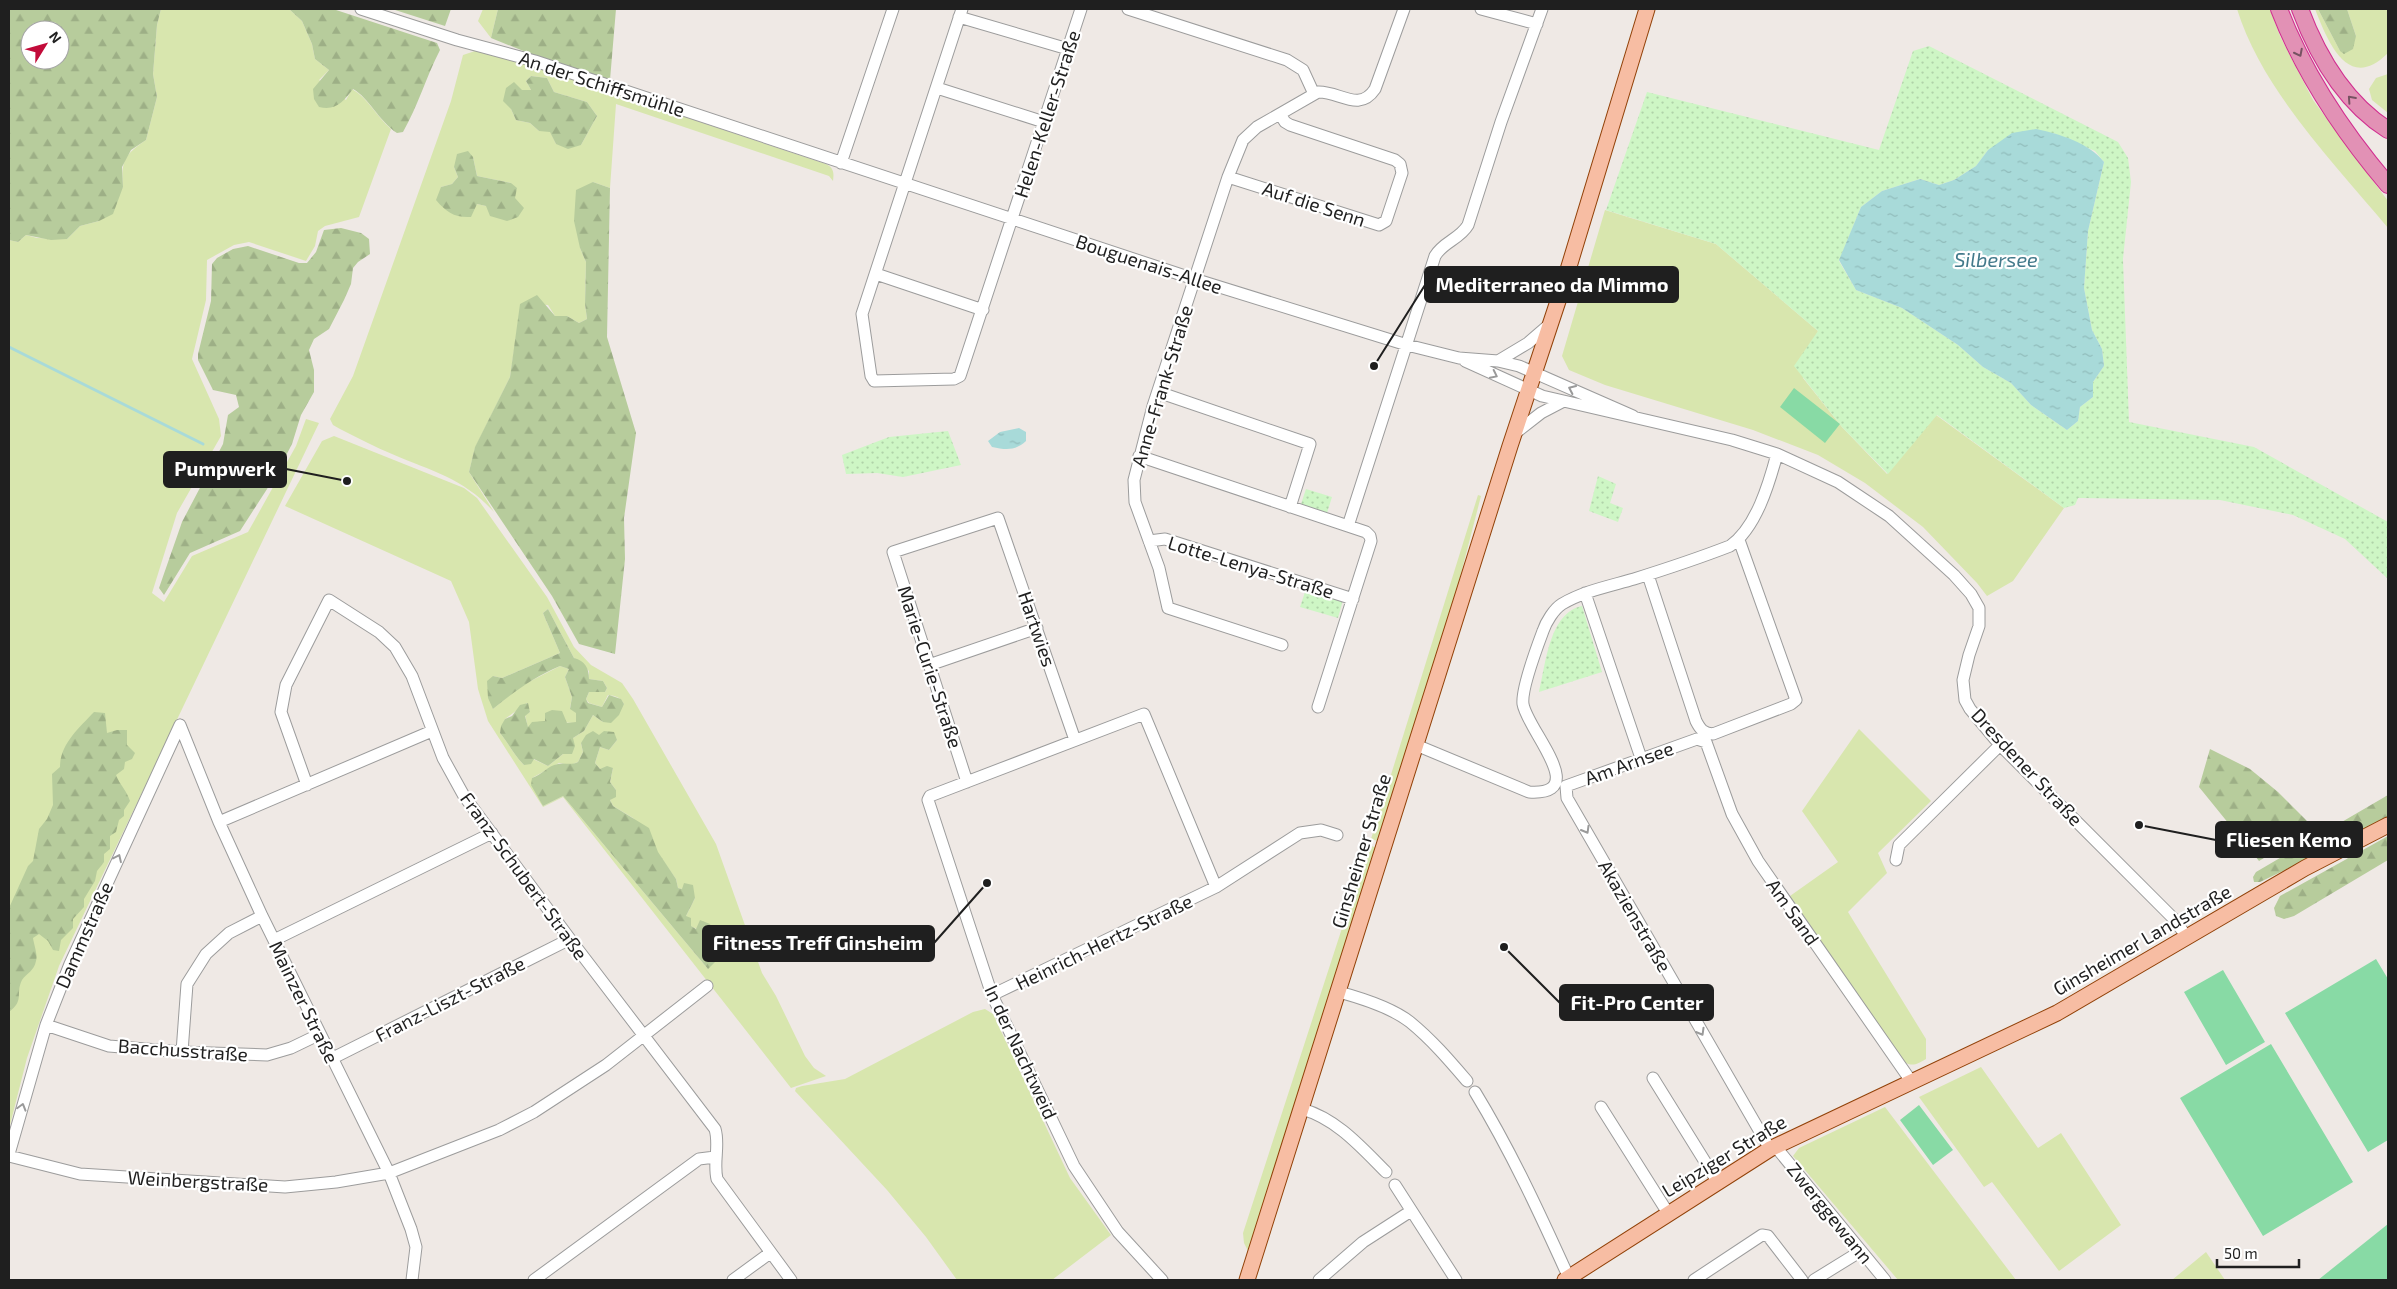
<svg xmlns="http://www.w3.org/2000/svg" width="2397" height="1289" font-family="'Exo 2',sans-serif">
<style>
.grass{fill:#d8e6ae;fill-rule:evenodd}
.forest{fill:url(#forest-firs);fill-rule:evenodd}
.park{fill:url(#park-dots);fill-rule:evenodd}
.pitch{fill:#88daa5}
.water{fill:url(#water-ripples)}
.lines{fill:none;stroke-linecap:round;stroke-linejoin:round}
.stream{stroke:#a8dad9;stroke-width:3}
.minor-casing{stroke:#9c9c9c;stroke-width:13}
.major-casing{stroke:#914108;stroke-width:17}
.highway-casing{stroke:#d12e90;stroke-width:18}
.minor{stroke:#fff;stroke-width:11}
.major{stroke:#f7bda3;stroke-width:15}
.highway{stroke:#e291b5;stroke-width:16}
.oneway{stroke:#775262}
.oneway2{stroke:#9a9a9a}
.labels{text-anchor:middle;stroke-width:4.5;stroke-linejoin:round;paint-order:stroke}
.street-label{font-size:19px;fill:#1f1f1f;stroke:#fff}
.water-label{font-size:20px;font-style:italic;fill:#437a8b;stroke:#fff}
.leader{fill:none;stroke:#1f1f1f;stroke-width:2}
.callout-dot{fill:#1f1f1f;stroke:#fff;stroke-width:2}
.callout{fill:#1f1f1f;stroke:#1f1f1f;stroke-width:2}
.callout-label{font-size:20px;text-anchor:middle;font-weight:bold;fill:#fff}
</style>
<defs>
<pattern id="forest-firs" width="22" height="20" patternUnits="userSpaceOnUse" patternTransform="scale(1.25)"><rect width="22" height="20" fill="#b7cc9c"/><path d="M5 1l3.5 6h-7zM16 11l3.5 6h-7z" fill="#9daf86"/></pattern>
<pattern id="park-dots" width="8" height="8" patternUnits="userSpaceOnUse" patternTransform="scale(1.25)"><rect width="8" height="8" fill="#cef6c5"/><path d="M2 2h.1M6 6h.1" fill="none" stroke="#b0d2a9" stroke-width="1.8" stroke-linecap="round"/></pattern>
<pattern id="water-ripples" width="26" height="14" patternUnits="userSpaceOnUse" patternTransform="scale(1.25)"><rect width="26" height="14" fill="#a8dad9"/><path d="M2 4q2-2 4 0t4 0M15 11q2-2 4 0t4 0" fill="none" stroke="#90bbba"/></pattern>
</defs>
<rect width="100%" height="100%" fill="#efe9e5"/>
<path class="grass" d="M 161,9 L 289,9 L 302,21 L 312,44 L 315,59 L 329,70 L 319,80 L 346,100 L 352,89 C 368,98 377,117 391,129 L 359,217 L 325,226 L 318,231 L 315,246 L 306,261 L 249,242 L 234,245 L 207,260 L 206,300 L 192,359 L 219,419 L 221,436 L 177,513 L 152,593 L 164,602 L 192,556 L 248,532 L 296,446 L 306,419 L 319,423 L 59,966 L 27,1058 L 9,1129 L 9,240 L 18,242 L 26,235 L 37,238 L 67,239 L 80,226 L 99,221 L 123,187 C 121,161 124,155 146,140 L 157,97 L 153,74 L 157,25 Z
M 483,9 L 498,9 L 491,38 L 478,21 Z
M 2237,9 L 2270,9 L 2280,36 L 2313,100 L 2388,201 L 2388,228 C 2334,163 2262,90 2237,9 Z
M 2315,9 L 2318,9 L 2340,51 L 2356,36 L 2347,9 L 2388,9 L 2388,53 C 2348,93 2328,42 2315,9 Z
M 481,49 L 826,164 C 834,168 834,173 833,181 L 829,176 L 616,104 L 610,188 L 593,182 L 580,248 L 586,262 L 585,304 L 587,319 L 579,323 L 567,316 L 555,316 L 548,305 L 521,304 L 510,377 L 475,448 L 469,472 L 494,512 C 463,478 434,472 392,454 C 375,447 358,438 340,429 L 333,425 L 330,419 L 353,376 L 451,101 L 463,55 ZM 531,76 L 547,78 L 554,92 L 587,102 L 597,116 L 581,145 L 556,144 L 550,131 L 539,131 L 530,123 L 516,120 L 511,109 L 522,90 L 531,90 L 526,81 ZM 473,157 L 477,176 L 511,183 L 515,198 L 486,206 L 477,204 L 472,210 L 441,187 L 452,184 L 458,177 L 454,167 Z
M 2388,74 L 2388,113 L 2372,100 L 2369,89 L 2376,78 Z
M 1605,210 L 1716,244 L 1818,331 L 1803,378 L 1842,427 L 1887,474 L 1936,415 L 2064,508 L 2013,581 L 1987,596 L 1977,583 L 1923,527 L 1865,483 L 1818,455 L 1753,430 L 1605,385 L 1569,370 L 1562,356 Z
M 334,436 L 464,488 L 477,498 L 547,597 L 574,647 L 591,665 L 622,683 L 633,699 L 716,844 L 762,973 L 776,996 L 805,1056 L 814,1068 L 826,1076 L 791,1088 L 563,797 L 543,807 L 488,721 L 478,689 L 469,622 L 451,581 L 285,506 L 322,441 ZM 548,609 L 574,658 L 589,671 L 589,679 L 603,681 L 607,688 L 605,692 L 589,692 L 586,699 L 589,703 L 602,707 L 608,695 C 616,696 620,697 624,704 L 603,722 L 593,715 L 584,731 L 573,738 L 563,754 L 548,766 L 533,759 L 524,765 C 514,755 509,744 500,733 L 505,719 L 527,703 L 530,712 L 525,715 L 528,728 L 545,722 L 576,723 L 576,712 L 570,708 L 572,697 L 565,677 L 569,669 L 560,666 L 519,687 L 493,709 L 493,676 L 502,678 L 560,653 L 543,613 ZM 599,735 L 617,740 L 609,750 L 600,747 L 595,763 L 600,769 L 613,768 L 610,782 L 616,790 L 610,800 L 613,806 L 633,818 L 676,879 L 678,888 L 682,889 L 695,898 L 686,916 L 690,926 L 697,929 L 708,969 L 563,796 L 543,806 L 532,778 L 559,763 L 571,765 L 578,762 L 583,752 L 581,743 Z
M 1478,495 L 1481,496 L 1459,581 L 1378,841 L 1371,839 Z
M 1859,729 L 1931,801 L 1878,853 L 1887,873 L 1848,912 L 1926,1039 L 1926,1059 C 1917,1064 1913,1067 1904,1062 L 1790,896 L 1838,862 L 1802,811 Z
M 1369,845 L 1377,848 L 1248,1251 L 1244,1243 L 1243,1233 Z
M 985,1009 L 993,1014 L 1070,1178 L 1111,1235 L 1052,1280 L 957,1280 L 926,1237 L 887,1190 L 795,1091 L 796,1088 L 802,1086 L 845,1079 L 973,1012 Z
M 1981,1067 L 2038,1148 L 2061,1133 L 2121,1225 L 2059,1271 L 1992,1182 L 1984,1187 L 1919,1097 Z
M 1885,1107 L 2016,1280 L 1898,1280 L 1793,1156 L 1799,1148 Z
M 2206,1252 L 2225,1280 L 2172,1280 Z"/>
<path class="forest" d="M 9,9 L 161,9 L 157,25 L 153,74 L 157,97 L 146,140 L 131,150 L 122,167 L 123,187 L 113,214 L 99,221 L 80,226 L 67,239 L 51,240 L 26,235 L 18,242 L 9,240 ZM 30,30 L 60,30 L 60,60 L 30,60 Z
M 289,9 L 333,9 L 437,43 L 440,50 C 426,77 418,106 403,132 L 397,133 C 379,121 369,98 353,89 C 343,102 336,111 319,107 L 314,99 L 313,89 L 329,70 L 315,59 L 312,44 L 302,21 Z
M 392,9 L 451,9 L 445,26 Z
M 498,9 L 616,9 L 610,80 L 568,69 L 491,38 Z
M 2318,9 L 2347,9 L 2356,36 L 2353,49 L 2344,54 L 2340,51 Z
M 531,76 L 547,78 L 554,92 L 587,102 L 597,116 L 581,145 L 568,149 L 556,144 L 550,132 L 539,131 L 530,123 L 516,120 L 511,109 L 503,101 L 506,88 L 514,82 L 522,90 L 531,90 L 526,81 Z
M 468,151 L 473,157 L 477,176 L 511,183 L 517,188 L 515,198 L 524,208 L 518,217 L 507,221 L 490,216 L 486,206 L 477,204 L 471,217 C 455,218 446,212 436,200 L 441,187 L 452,184 L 458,177 L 454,167 L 457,154 Z
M 593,182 L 610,188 L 607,337 L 636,433 L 624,518 L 625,559 L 615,654 L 579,644 L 552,596 L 469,472 L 475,447 L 510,377 L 520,304 L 537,295 L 555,316 L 567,316 L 579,323 L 587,319 L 585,304 L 586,262 L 580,248 L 574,221 L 576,190 Z
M 341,228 L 361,233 L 369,239 L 370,254 L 358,262 L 353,268 L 351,284 L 344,300 L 329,329 L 314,339 L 309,350 L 314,370 L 314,392 L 301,415 L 292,444 L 276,475 L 240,531 L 190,553 L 164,595 L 159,588 L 182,522 L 223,444 L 228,415 L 239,407 L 236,395 L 213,390 L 198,360 L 198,354 L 211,301 L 212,264 L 217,258 L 233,249 L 248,246 L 299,263 L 307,263 L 316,252 L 324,230 Z
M 548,609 L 574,658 C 585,661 589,668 589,679 L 603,681 L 607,688 L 605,692 L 589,692 L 586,699 L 588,703 L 602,707 L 609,695 L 621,699 L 624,704 L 619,715 L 611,723 L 603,722 L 593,715 L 584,731 L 573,738 L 575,746 L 572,754 L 563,754 L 548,766 L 534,759 L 531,764 L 524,765 C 514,755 509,744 500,733 L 501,726 L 505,719 L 512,716 L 520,705 L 528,703 L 530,712 L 525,716 L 528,727 L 532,722 L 545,721 L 545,713 L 552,710 L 562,711 L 567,723 L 576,722 L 576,713 L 570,709 L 572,697 L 565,677 L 569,669 L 560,666 C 534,677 515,691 493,709 L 488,698 L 487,681 L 493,676 L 502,678 L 560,653 L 543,613 Z
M 94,712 L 105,713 L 107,733 L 117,730 L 127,730 L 127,745 L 135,753 L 132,759 L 125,762 L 124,769 L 116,775 C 120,785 127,791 130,801 L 124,810 L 124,816 L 119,820 L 116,832 L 110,836 L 110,849 L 104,854 L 104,862 L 97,871 L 95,881 L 84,899 L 84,907 L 73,919 L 73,928 L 61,940 L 59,951 L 53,950 L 48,941 L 39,934 L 33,938 C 34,945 38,955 36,961 C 34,971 27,973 22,980 C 15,994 25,1000 9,1012 L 9,908 L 28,866 L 33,861 L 39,829 L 47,819 L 53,805 L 52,774 L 60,767 C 60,744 79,728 94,712 Z
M 593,731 L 599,735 L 604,731 L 614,732 L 617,740 L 609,750 L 600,747 L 595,763 L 600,769 L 607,766 L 613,768 L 610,782 L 616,790 L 616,797 L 610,800 L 613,806 L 649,828 L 658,852 L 676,879 L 678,888 L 682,889 L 684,883 L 693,885 L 695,898 L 686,916 L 691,918 L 691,926 L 696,929 L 700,920 L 710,924 L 714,933 L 712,938 L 722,948 L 715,962 L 708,969 L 563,796 L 543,806 L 531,785 L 532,778 C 542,775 547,766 558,764 C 565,762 570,766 578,762 L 583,752 L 581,743 L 586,735 Z
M 2210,749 L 2250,769 L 2278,792 L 2314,828 L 2259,861 L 2199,787 Z
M 2388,795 L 2388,820 L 2260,882 L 2254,882 L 2253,877 L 2256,872 Z
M 2388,836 L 2388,860 L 2294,916 L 2284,919 L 2276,916 L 2274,908 L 2280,896 Z"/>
<path class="park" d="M 1929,46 L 2118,142 L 2128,158 L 2131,182 L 2123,259 L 2129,422 L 2254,447 L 2388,522 L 2388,579 L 2345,539 L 2293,515 L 2220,500 L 2078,498 L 2075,505 L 2064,508 L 1937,415 L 1888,474 L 1842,427 L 1794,366 L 1818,331 L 1716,244 L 1606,210 L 1647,92 L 1879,150 L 1913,51 ZM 2053,133 L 2095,151 L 2104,162 L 2088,231 L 2084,288 L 2092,330 L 2102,349 L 2104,366 L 2093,382 L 2093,397 L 2080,407 L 2078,421 L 2067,430 L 2031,405 L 2011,383 L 1983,367 L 1958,345 L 1902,308 L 1856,290 L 1839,261 L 1861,207 L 1882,191 L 1920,179 L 1939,185 L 1954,180 L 1976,166 L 1988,150 Z
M 948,431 L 961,465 L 903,477 L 877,473 L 846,474 L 842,455 L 889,437 Z
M 1598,476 L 1616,484 L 1610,503 L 1623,508 L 1618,522 L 1589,511 Z
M 1306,489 L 1332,497 L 1327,513 L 1301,504 Z
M 1306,589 L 1343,600 L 1338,618 L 1300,607 Z
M 1582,606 L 1602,672 L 1539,692 C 1546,664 1549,613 1582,606 Z"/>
<path class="pitch" d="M 1794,388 L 1840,424 L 1825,443 L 1780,407 Z
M 2376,959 L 2388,979 L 2388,1140 L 2368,1152 L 2285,1013 Z
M 2223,970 L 2265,1042 L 2226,1065 L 2184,992 Z
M 2271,1044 L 2353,1182 L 2263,1236 L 2180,1098 Z
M 1919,1105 L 1953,1150 L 1933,1165 L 1900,1120 Z
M 2388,1224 L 2388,1280 L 2318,1280 Z"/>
<path class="water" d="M 2036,129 C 2060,134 2089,143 2104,162 L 2088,231 L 2084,288 L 2092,330 L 2102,349 L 2104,366 L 2093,382 L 2093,397 L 2080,407 L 2078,421 L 2067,430 L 2031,405 L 2011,383 L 1983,367 L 1958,345 L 1902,308 L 1856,290 L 1839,260 L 1861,207 L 1882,191 L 1920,179 L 1939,185 L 1954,180 L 1976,166 L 1988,150 L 2012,133 Z
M 1019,428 L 1026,432 L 1026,441 C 1015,451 1006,450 992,447 L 988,441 L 1000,432 Z"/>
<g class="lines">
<path class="stream" d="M 9,347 L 203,444"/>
<defs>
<path id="minor" d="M 361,9 L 457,40 L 535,61 L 1194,279 L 1407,345 L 1459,358 L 1498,361 L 1519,366 L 1633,416
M 962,9 L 862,314 L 871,376 L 874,381 L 954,379 L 960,376 L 1081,9
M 1128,9 L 1287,60 L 1303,70 L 1314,94
M 1481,9 L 1537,24
M 959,17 L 1068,49
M 937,88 L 1044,122
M 841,163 L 893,9
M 1228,177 L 1379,225 L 1386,221 L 1402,173 L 1400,164 L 1395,160 L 1290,125 L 1285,122 L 1280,114
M 876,274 L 983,310
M 1465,361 L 1542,396 L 1732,440 L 1777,454 L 1838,482 L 1889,516 L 1954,575 L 1971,594 L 1979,608 L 1979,626 L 1969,655 L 1963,680 L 1965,700 L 1970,709 L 2000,745 L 2173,918 L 2187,937
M 1498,361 L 1528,343 L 1550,324
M 1158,392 L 1310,444 L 1290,507
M 1514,434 L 1541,413 L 1562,402
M 1139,456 L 1348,526
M 1149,541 L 1165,539 L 1353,599
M 1648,575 L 1696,721 C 1700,729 1703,733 1713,734 L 1791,704 L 1796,700 L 1739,540
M 1585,593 L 1641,758
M 1282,645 L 1168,608 L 1159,568 L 1135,502 L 1134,480 L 1153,406 L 1228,177 L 1243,140 L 1257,127 L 1318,92 C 1339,91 1359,113 1375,89 L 1404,9
M 929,665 L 1037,628
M 1318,707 L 1371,541 L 1370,536 L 1366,532 L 1348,526 L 1435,256 C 1443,242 1460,239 1468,225 L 1501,122 L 1542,9
M 180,725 L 219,822 L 262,916 L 389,1173 L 411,1229 L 416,1247 L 412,1280
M 1416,745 L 1529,792 C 1592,796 1527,730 1523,704 C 1521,689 1537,647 1543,631 C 1546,622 1554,609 1562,604 C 1584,591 1610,586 1634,579 C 1666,569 1699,558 1730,546 C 1756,528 1769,484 1777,454
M 967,782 L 893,552 L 998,518 L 1075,740
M 307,785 L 281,712 L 286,685 L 329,600 L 379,632 L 395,647 L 412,676 L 443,758 L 464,796 L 570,939 L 715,1129 C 720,1145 713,1162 717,1179 L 791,1280
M 219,822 L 432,731
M 1896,860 L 1899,845 L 2000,745
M 274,940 L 492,833
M 1339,992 C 1361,998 1391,1007 1410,1022 C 1432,1040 1449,1060 1467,1081
M 992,995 L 1216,887 L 1300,833 L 1321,830 L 1337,835
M 46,1025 L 109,1046 L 182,1052 L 267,1055 L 291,1048 L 320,1034
M 182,1052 L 187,984 L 206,954 L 229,933 L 262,916
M 331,1059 L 570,939
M 1653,1078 L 1717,1181
M 1475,1092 C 1511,1151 1540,1214 1569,1278
M 1601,1107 L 1668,1213
M 1302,1109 C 1337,1119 1361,1147 1386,1172
M 1775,1146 L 1885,1280
M 1770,1149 L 1567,798 L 1566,786 L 1697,739 L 1706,742 L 1732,814 L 1758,861 L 1911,1081
M 9,1154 L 46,1025 L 70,964 L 180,725
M 9,1156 L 80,1174 L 285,1187 L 336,1182 L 389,1173 L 499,1130 L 534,1112 L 606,1065 L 707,986
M 1395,1185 L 1456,1280
M 534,1280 L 699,1159 L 715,1157
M 733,1280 L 770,1253
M 1162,1280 L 1118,1232 L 1074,1166 L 992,995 L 928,800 L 930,796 L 1144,714 L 1216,887
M 1319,1280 L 1363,1242 L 1411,1211
M 1694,1280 L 1762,1235 L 1768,1236 L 1802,1280
M 1814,1280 L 1861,1251"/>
<path id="major" d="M 1247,1280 L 1510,446 L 1564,283 L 1647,9
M 1565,1280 L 1770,1149 L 2057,1013 L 2305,868 L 2388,825"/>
<path id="highway" d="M 2279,9 C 2304,74 2343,132 2388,185
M 2300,9 C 2318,57 2344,102 2388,130"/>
</defs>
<use href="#minor" class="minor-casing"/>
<use href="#major" class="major-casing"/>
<use href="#highway" class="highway-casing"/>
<use href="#minor" class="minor"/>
<use href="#major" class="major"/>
<use href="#highway" class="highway"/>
</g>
<defs><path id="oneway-chevron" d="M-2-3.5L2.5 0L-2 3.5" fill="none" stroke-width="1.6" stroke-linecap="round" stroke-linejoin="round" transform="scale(1.25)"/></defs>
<g class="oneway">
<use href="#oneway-chevron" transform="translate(2299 53) rotate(63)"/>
<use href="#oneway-chevron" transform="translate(2351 99) rotate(-132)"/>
</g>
<g class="oneway2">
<use href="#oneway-chevron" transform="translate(1494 375) rotate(26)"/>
<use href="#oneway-chevron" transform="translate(1572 389) rotate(-155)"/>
<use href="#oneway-chevron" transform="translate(1586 830) rotate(60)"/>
<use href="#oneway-chevron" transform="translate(118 858) rotate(-65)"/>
<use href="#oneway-chevron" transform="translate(1701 1032) rotate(60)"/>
<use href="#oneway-chevron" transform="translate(22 1107) rotate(-74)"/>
</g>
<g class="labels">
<g class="street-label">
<text transform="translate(602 84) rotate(18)" y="7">An der Schiffsmühle</text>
<text transform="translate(1047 114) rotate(-72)" y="7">Helen-Keller-Straße</text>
<text transform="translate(1314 204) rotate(18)" y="7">Auf die Senn</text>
<text transform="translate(1149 264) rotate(18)" y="7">Bouguenais-Allee</text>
<text transform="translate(1162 386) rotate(-73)" y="7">Anne-Frank-Straße</text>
<text transform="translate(1251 567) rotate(17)" y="7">Lotte-Lenya-Straße</text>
<text transform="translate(1037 629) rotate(71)" y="7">Hartwies</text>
<text transform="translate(930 667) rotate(72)" y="7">Marie-Curie-Straße</text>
<text transform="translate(1629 763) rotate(-20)" y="7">Am Arnsee</text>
<text transform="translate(2027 767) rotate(47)" y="7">Dresdener Straße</text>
<text transform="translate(1361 851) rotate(-73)" y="7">Ginsheimer Straße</text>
<text transform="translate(524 876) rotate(54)" y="7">Franz-Schubert-Straße</text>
<text transform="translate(1793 912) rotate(55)" y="7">Am Sand</text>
<text transform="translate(1635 916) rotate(60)" y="7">Akazienstraße</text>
<text transform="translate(84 935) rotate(-66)" y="7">Dammstraße</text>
<text transform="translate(2142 940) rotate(-30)" y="7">Ginsheimer Landstraße</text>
<text transform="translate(1104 942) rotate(-26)" y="7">Heinrich-Hertz-Straße</text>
<text transform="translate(450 999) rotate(-27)" y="7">Franz-Liszt-Straße</text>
<text transform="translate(304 1002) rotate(64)" y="7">Mainzer Straße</text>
<text transform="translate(183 1050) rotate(4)" y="7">Bacchusstraße</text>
<text transform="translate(1021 1052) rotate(65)" y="7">In der Nachtweid</text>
<text transform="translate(1724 1156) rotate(-31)" y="7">Leipziger Straße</text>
<text transform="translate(198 1181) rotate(3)" y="7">Weinbergstraße</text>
<text transform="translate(1830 1213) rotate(51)" y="7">Zwerggewann</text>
</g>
<g class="water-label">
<text x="1996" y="267">Silbersee</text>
</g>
</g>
<path class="leader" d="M1374 366L1425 285M347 481L286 469M2139 825L2216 840M987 883L934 943M1504 947L1560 1003"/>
<g class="callout-dot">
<circle cx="1374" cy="366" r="5"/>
<circle cx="347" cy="481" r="5"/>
<circle cx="2139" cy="825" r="5"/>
<circle cx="987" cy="883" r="5"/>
<circle cx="1504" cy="947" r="5"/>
</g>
<g class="callout">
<rect x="1425" y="267" width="253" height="35" rx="5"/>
<rect x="164" y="452" width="122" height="35" rx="5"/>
<rect x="2216" y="822" width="146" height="35" rx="5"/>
<rect x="703" y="926" width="231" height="35" rx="5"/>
<rect x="1560" y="985" width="153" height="35" rx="5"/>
</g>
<g class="callout-label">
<text x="1552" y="292">Mediterraneo da Mimmo</text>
<text x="225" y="476">Pumpwerk</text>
<text x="2289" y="847">Fliesen Kemo</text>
<text x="818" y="950">Fitness Treff Ginsheim</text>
<text x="1637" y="1010">Fit-Pro Center</text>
</g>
<rect width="2397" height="1289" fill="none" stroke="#1f1f1f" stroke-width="20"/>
<g transform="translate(45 45) rotate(53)"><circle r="24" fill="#ffffff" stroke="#a5a5a5"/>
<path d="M0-4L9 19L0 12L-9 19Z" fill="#c20b3a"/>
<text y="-8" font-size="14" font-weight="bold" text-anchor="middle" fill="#1f1f1f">N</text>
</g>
<path d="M2217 1259v8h82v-8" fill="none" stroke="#1f1f1f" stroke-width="2.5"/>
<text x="2224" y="1259" font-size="15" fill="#1f1f1f" stroke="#ffffff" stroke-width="4" paint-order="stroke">50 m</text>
</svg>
